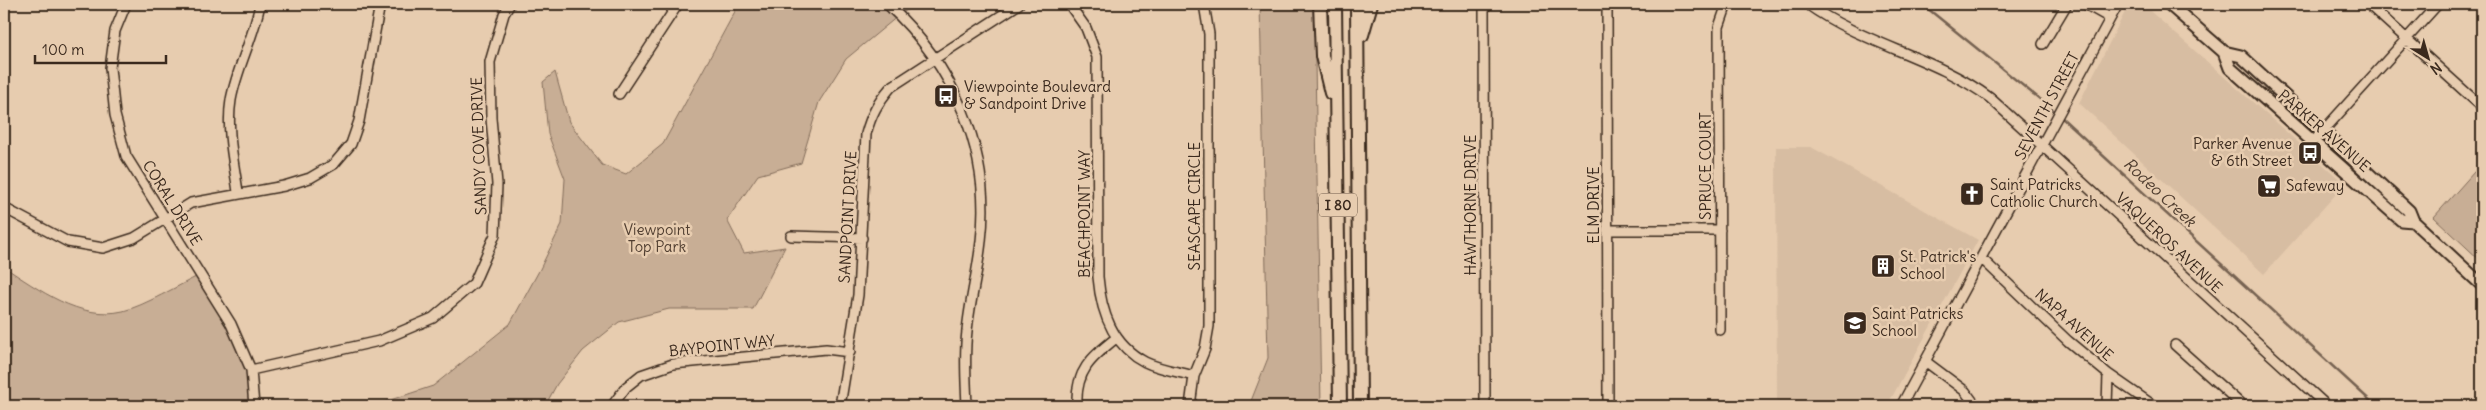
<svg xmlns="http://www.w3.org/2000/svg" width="2486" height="410" font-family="Delius,sans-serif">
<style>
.built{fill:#d7bda2}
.green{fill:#c8ae95;stroke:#826c5a}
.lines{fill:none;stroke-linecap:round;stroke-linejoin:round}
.stream{stroke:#766251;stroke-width:2.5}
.minor-casing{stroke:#3b2a1e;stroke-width:12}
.major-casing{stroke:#3b2a1e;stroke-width:15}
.highway-casing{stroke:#3b2a1e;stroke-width:16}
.minor{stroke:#e7ccaf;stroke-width:9}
.major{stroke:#e7ccaf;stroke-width:11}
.highway{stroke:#e7ccaf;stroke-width:12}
.labels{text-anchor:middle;stroke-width:5;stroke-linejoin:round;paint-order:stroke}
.shield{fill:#e7ccaf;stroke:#6f5b4a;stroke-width:1}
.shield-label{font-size:14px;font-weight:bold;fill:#3b2a1e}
.poi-label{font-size:15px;fill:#3b2a1e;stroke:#e7ccaf;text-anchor:start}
.street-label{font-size:15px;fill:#3b2a1e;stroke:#e7ccaf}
.park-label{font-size:15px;fill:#503e30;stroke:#e7ccaf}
.water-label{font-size:16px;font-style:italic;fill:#4f3d2f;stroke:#e7ccaf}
</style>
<rect width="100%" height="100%" fill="#e7ccaf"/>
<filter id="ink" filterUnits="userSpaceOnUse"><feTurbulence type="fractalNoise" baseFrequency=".02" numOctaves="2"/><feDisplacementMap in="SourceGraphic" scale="10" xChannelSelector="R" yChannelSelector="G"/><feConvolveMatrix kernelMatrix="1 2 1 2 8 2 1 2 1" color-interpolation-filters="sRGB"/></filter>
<g filter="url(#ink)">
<path class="built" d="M 2129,4 L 2142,4 L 2345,184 L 2264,274 L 2079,103 Z
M 1776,147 L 1811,147 L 1978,240 L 1887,406 L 1777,406 Z"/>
<path class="green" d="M 739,4 L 916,4 L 898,16 L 846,59 L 819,102 L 801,163 L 758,175 L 727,220 L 744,253 L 785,247 L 753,309 L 669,309 L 619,322 L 583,351 L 557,384 L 545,406 L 372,406 L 433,386 L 510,324 L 540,269 L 562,224 L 565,179 L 548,134 L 543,82 L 555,72 L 569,122 L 602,165 L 626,174 L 663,144 Z
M 1260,4 L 1314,4 L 1321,406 L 1249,406 L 1268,358 Z
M 2482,163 L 2482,262 L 2434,217 Z
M 4,267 C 38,289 80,321 123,311 C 144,306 179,285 200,275 L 251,370 L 254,406 L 4,406 Z"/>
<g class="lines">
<path class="stream" d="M 1922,4 L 2057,113
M 2061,117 L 2376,406"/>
<defs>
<path id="minor" d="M 126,4 L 115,31 L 110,68 L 115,115 L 126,156 L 231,324 L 251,370 L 254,406
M 887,4 C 953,64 992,151 981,241 C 978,271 970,300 967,331 C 964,356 966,381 967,406
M 1069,4 L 1086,28 L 1097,57 L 1098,277 C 1101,312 1112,345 1145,362 C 1159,369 1179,372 1194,376
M 1484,4 L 1485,406
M 1607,4 L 1608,406
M 1807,4 C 1864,45 1934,56 1990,98 L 2327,406
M 2085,4 L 2110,18
M 2368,4 L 2482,107
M 2043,44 L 2067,4
M 619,94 L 678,4
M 2314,141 L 2438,4
M 238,192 C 234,163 226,130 231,100 C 237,67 254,37 260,4
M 4,208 L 68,242 L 103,248 L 134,238 L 191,203 L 284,186 L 310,178 L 334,164 L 351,144 L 359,121 L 380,4
M 1607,230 L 1720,230
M 791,236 L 862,238
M 1981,258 L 2068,341 L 2108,374 L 2154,406
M 1720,330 L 1719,27 L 1727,4
M 2175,345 L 2243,406
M 1925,361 L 1965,391 L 1976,406
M 251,370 L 379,341 L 433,318 L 474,283 L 495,235 L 497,184 L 491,118 L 490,62 L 504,14 L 510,4
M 612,406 L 626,387 L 641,375 L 673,364 L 826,349 L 850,352
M 840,406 L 858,295 L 866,134 C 871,115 878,102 891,87 L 1019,4
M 1077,406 C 1075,371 1091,358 1116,338
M 1190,406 L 1194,376 L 1205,349 L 1209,326 L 1209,34 L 1204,4
M 1901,406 L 2118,4
M 2107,406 L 2108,374"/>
<path id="major" d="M 2169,4 L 2224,52 L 2241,56 L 2409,211 L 2413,221 L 2482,285
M 2224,52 L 2230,68 L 2401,220 L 2413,221"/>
<path id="highway" d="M 1320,4 L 1322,56 L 1331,93
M 1335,4 L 1340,406
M 1357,4 L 1360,406
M 1362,35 L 1371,4"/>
</defs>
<use href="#minor" class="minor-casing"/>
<use href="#major" class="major-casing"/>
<use href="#highway" class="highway-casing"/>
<use href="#minor" class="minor"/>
<use href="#major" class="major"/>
<use href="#highway" class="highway"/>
</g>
</g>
<defs>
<symbol id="bus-square" viewBox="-11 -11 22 22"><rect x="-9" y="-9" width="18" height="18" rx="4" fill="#3b2a1e" stroke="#e7ccaf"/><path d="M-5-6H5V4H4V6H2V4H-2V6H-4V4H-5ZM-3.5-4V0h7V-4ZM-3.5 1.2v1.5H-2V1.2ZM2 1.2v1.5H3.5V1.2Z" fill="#fff"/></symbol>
<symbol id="supermarket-square" viewBox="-11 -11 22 22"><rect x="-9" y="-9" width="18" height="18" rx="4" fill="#3b2a1e" stroke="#e7ccaf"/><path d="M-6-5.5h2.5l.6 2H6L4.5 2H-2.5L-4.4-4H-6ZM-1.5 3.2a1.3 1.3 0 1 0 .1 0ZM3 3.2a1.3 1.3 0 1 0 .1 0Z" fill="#fff"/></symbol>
<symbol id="church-square" viewBox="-11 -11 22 22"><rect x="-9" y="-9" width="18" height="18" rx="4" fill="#3b2a1e" stroke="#e7ccaf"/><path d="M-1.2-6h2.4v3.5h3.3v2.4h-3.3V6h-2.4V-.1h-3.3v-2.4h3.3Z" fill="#fff"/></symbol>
<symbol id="building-square" viewBox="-11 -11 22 22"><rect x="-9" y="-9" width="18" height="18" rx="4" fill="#3b2a1e" stroke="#e7ccaf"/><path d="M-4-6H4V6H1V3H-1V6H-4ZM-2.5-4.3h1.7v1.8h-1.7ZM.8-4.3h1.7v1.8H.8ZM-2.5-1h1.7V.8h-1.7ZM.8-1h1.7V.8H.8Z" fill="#fff"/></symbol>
<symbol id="school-square" viewBox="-11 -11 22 22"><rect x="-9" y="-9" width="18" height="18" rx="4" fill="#3b2a1e" stroke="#e7ccaf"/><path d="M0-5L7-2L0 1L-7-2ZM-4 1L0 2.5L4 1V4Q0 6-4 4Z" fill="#fff"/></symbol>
</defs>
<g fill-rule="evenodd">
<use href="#bus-square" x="932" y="82" width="28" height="28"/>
<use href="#bus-square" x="2296" y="139" width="28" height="28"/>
<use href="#supermarket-square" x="2255" y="172" width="28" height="28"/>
<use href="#church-square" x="1958" y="180" width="28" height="28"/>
<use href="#building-square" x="1869" y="252" width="28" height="28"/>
<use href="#school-square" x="1841" y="309" width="28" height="28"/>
</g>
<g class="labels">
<rect class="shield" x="1319" y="193.5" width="38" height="23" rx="4"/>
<g class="shield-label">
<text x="1338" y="210">I 80</text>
</g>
<g class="poi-label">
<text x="964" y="92">Viewpointe Boulevard<tspan x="964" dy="17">&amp; Sandpoint Drive</tspan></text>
<text x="2292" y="149" text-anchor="end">Parker Avenue<tspan x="2292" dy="17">&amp; 6th Street</tspan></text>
<text x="1990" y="190">Saint Patricks<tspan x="1990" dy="17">Catholic Church</tspan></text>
<text x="2286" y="191">Safeway</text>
<text x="1900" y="262">St. Patrick's<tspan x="1900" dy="17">School</tspan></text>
<text x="1872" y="319">Saint Patricks<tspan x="1872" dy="17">School</tspan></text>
</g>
<g class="street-label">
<text transform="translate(2047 106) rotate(-62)" y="5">SEVENTH STREET</text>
<text transform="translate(2324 131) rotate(41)" y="5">PARKER AVENUE</text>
<text transform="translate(479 146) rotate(-92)" y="5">SANDY COVE DRIVE</text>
<text transform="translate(1706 166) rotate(-90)" y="5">SPRUCE COURT</text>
<text transform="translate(172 203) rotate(58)" y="5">CORAL DRIVE</text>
<text transform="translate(1471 205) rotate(-90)" y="5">HAWTHORNE DRIVE</text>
<text transform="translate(1594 205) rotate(-90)" y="5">ELM DRIVE</text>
<text transform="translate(1195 206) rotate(-90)" y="5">SEASCAPE CIRCLE</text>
<text transform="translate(1085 214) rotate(-90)" y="5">BEACHPOINT WAY</text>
<text transform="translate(848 217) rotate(-87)" y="5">SANDPOINT DRIVE</text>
<text transform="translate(2169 243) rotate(43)" y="5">VAQUEROS AVENUE</text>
<text transform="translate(2074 325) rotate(42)" y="5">NAPA AVENUE</text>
<text transform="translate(722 346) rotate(-6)" y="5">BAYPOINT WAY</text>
</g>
<g class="park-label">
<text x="657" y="235">Viewpoint<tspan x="657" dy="17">Top Park</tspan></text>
</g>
<g class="water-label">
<text transform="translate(2160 192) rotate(43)" y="6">Rodeo Creek</text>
</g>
</g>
<rect width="2486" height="410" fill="none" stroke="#e7ccaf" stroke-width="20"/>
<rect x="10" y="10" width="2466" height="390" fill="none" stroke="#3b2a1e" stroke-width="2" filter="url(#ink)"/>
<g transform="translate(2428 58) rotate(143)" stroke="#e7ccaf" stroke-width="4" paint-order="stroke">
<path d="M0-4L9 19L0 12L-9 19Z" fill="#3b2a1e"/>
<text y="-8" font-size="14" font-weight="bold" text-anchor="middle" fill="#3b2a1e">N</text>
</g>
<path d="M35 55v8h131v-8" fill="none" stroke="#3b2a1e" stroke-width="2.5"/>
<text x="42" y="55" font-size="15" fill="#3b2a1e" stroke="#e7ccaf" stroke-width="4" paint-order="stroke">100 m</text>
</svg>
